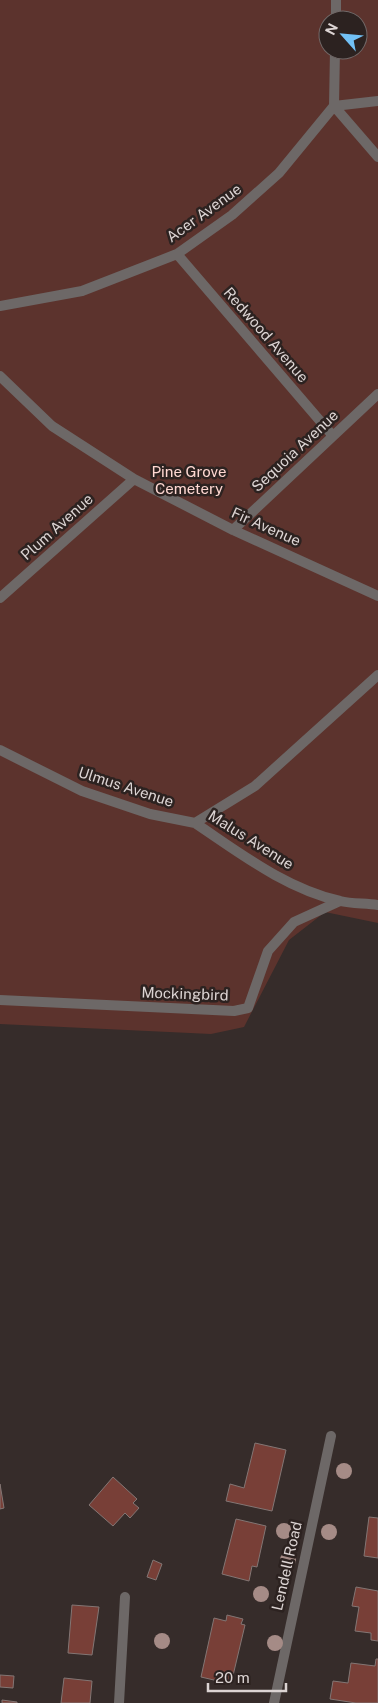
<svg xmlns="http://www.w3.org/2000/svg" width="378" height="1703" font-family="'Public Sans',sans-serif">
<style>
.green{fill:#5c332d;fill-rule:evenodd}
.building{fill:#783f37;stroke:#837674}
.lines{fill:none;stroke-linecap:round;stroke-linejoin:round}
.service{stroke:#6d6867;stroke-width:10}
.minor{stroke:#6d6867;stroke-width:10}
.tree{fill:#a58b86}
.labels{text-anchor:middle;stroke-width:5;stroke-linejoin:round;paint-order:stroke}
.street-label{font-size:15px;fill:#dcd4d3;stroke:#2c2220}
.park-label{font-size:15px;fill:#ffd8d2;stroke:#2c2220}
</style>
<rect width="100%" height="100%" fill="#362c2a"/>
<path class="green" d="M 0,0 L 378,0 L 378,923 L 325,912 L 289,940 L 244,1027 L 211,1034 L 0,1024 ZM 328,20 L 358,20 L 358,50 L 328,50 Z"/>
<path class="building" d="M 255,1443 L 286,1450 L 272,1511 L 226,1501 L 230,1484 L 244,1488 Z
M 113,1477 L 137,1499 L 133,1503 L 139,1508 L 130,1518 L 125,1513 L 113,1526 L 89,1505 Z
M 0,1484 L 4,1508 L 0,1509 Z
M 369,1517 L 378,1518 L 378,1558 L 364,1556 Z
M 236,1519 L 266,1526 L 257,1567 L 252,1566 L 249,1581 L 222,1574 Z
M 153,1560 L 162,1564 L 156,1580 L 147,1577 Z
M 356,1587 L 378,1591 L 378,1641 L 371,1640 L 371,1633 L 355,1631 L 359,1607 L 352,1606 Z
M 72,1605 L 99,1607 L 92,1655 L 68,1653 Z
M 227,1615 L 243,1619 L 241,1624 L 245,1625 L 231,1684 L 201,1677 L 214,1618 L 226,1621 Z
M 376,1659 L 378,1659 L 378,1703 L 356,1703 L 330,1699 L 333,1681 L 348,1683 L 351,1663 L 375,1666 Z
M 0,1675 L 14,1676 L 13,1688 L 0,1687 Z
M 64,1678 L 92,1681 L 90,1703 L 61,1703 Z
M 2,1700 L 17,1702 L 17,1703 L 2,1703 Z"/>
<g class="lines">
<path class="service" d="M 336,20 L 336,0
M 335,50 L 334,106 L 378,157
M 334,106 L 378,101
M 177,254 L 333,436
M 0,306 L 82,291 L 177,254 L 232,215 L 279,173 L 334,106
M 0,376 L 52,426 L 134,479 L 233,530 L 378,596
M 233,530 L 378,394
M 0,598 L 134,479
M 0,750 L 82,791 L 150,814 L 195,823 L 255,786 L 378,675
M 195,823 C 240,853 286,889 340,901 C 352,904 366,903 378,905
M 0,1000 L 234,1011 L 248,1008 L 268,951 L 294,922 L 340,901
M 119,1703 L 125,1597"/>
<path class="minor" d="M 274,1703 L 331,1436"/>
</g>
<g class="tree">
<circle cx="344" cy="1471" r="8"/>
<circle cx="284" cy="1531" r="8"/>
<circle cx="329" cy="1532" r="8"/>
<circle cx="288" cy="1560" r="8"/>
<circle cx="261" cy="1594" r="8"/>
<circle cx="162" cy="1641" r="8"/>
<circle cx="275" cy="1643" r="8"/>
</g>
<g class="labels">
<g class="street-label">
<text transform="translate(204 213) rotate(-36)" y="5">Acer Avenue</text>
<text transform="translate(266 335) rotate(49)" y="5">Redwood Avenue</text>
<text transform="translate(295 451) rotate(-43)" y="5">Sequoia Avenue</text>
<text transform="translate(57 527) rotate(-42)" y="5">Plum Avenue</text>
<text transform="translate(266 527) rotate(24)" y="5">Fir Avenue</text>
<text transform="translate(126 787) rotate(18)" y="5">Ulmus Avenue</text>
<text transform="translate(251 840) rotate(32)" y="5">Malus Avenue</text>
<text transform="translate(185 994) rotate(2)" y="5">Mockingbird</text>
<text transform="translate(287 1566) rotate(-77)" y="5">Lendell Road</text>
</g>
<g class="park-label">
<text x="189" y="477">Pine Grove<tspan x="189" dy="17">Cemetery</tspan></text>
</g>
</g>
<g transform="translate(343 35) rotate(297)"><circle r="24" fill="#2c2220" stroke="#726968"/>
<path d="M0-4L9 19L0 12L-9 19Z" fill="#72c1f5"/>
<text y="-8" font-size="14" font-weight="bold" text-anchor="middle" fill="#dcd4d3">N</text>
</g>
<path d="M208 1683v8h78v-8" fill="none" stroke="#dcd4d3" stroke-width="2.5"/>
<text x="215" y="1683" font-size="15" fill="#dcd4d3" stroke="#2c2220" stroke-width="4" paint-order="stroke">20 m</text>
</svg>
